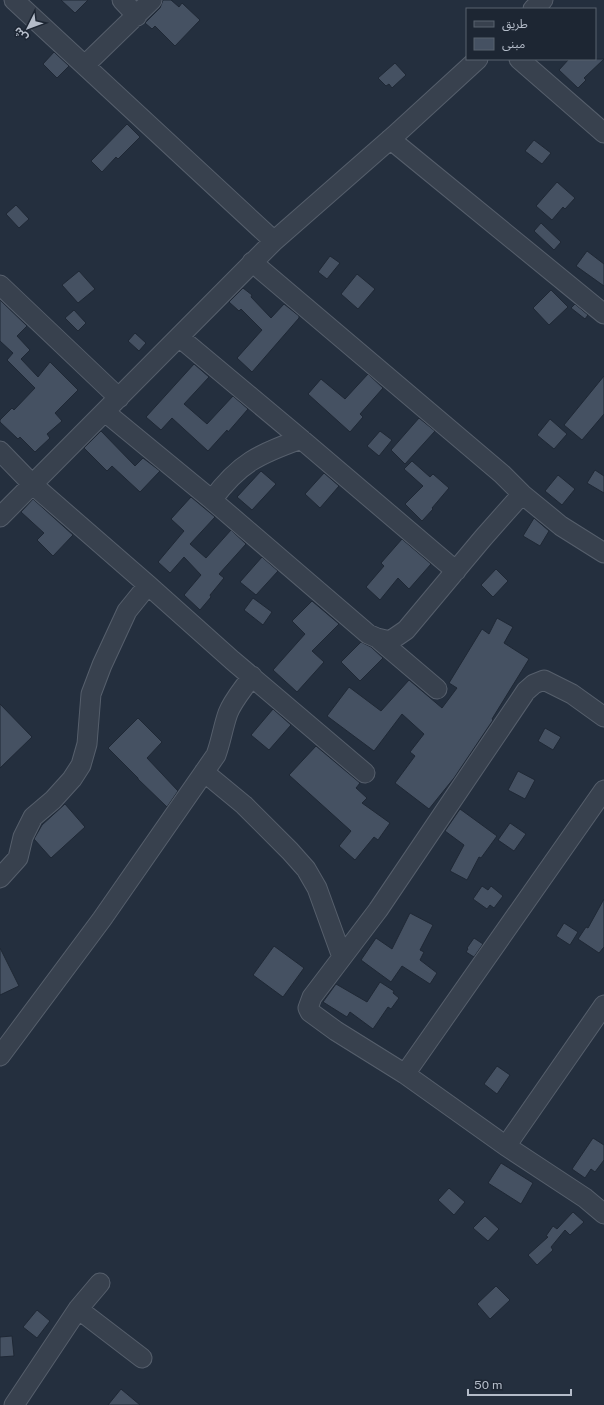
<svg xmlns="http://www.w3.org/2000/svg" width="604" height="1405" font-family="'Public Sans','Noto Sans Arabic',sans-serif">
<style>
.building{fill:#455162;stroke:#1f2835}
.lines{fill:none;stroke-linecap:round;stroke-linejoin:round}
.minor-casing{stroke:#565f6c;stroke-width:21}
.minor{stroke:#38414e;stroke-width:19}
</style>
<rect width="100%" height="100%" fill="#242f3e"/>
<path class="building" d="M 61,0 L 88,0 L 75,13 Z
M 163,0 L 171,0 L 179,7 L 182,3 L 200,20 L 175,46 L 155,26 L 152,29 L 145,23 L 160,8 Z
M 54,52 L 69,66 L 57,78 L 43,64 Z
M 569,59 L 604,59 L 584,78 L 586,80 L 578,88 L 559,70 Z
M 395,63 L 406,75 L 392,88 L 389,84 L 386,86 L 378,78 Z
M 127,124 L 140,137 L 118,159 L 116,157 L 102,172 L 91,161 Z
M 534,140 L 551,153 L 542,164 L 525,151 Z
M 557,182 L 575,198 L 565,209 L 563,207 L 552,220 L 536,206 Z
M 16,205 L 29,219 L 19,228 L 6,214 Z
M 541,223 L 561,242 L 554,250 L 534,231 Z
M 587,251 L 604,264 L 604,286 L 576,266 Z
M 330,256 L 340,263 L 327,279 L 318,272 Z
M 79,271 L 95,289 L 78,303 L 62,285 Z
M 357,274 L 375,289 L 358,309 L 341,294 Z
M 243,288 L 252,295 L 251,297 L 271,318 L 284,304 L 299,316 L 299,318 L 252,372 L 237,358 L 262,330 L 241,309 L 239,311 L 229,302 Z
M 551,290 L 568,307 L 549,325 L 533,308 Z
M 0,300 L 27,326 L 17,336 L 30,350 L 21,359 L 38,377 L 50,362 L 78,390 L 55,413 L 62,421 L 47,434 L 50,438 L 35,452 L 20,437 L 18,439 L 0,422 L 0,420 L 12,408 L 14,410 L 35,388 L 7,360 L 13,353 L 0,341 Z
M 575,304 L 588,315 L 585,319 L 571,308 Z
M 74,310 L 86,323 L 78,331 L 65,318 Z
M 135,333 L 146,343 L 139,351 L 128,341 Z
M 194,364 L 209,377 L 184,404 L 207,424 L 233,396 L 248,409 L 228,432 L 227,430 L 208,451 L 172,418 L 161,430 L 146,417 Z
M 368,374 L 383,388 L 360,414 L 363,417 L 350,432 L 308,394 L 321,379 L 345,399 Z
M 604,376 L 604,414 L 582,440 L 564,425 Z
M 419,418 L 435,431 L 405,464 L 391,450 Z
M 550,419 L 567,434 L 554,449 L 537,435 Z
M 101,431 L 135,466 L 143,458 L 160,471 L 140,492 L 112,466 L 107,471 L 84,448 Z
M 380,431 L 392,440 L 379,456 L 367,446 Z
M 412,461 L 430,477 L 433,474 L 449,488 L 432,508 L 433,509 L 422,521 L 405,504 L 423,486 L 404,469 Z
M 595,470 L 604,476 L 604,493 L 587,483 Z
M 261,471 L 276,484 L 252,510 L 237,497 Z
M 324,473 L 339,486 L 320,508 L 305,494 Z
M 558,475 L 575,489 L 562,505 L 545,491 Z
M 191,497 L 215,517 L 190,544 L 206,558 L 231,530 L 246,544 L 219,574 L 224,578 L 210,595 L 211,597 L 200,610 L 184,595 L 201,575 L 184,557 L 170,573 L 158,562 L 184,531 L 171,519 Z
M 33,499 L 73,535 L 53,556 L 37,540 L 44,533 L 21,512 Z
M 534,518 L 549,531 L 540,546 L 523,536 Z
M 402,539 L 431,564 L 409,589 L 398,578 L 380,600 L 366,587 L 384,566 L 381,563 Z
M 262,557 L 278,571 L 256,595 L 240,582 Z
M 496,569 L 508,581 L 493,597 L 481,585 Z
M 253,598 L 272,612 L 263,625 L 244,610 Z
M 312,601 L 339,624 L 312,651 L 324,662 L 297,692 L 273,670 L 305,634 L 292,621 Z
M 497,618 L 513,627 L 504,643 L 529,659 L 492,719 L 493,720 L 454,778 L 429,809 L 395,783 L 415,756 L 410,752 L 424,734 L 402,714 L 374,751 L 327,716 L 349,687 L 381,711 L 409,680 L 442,708 L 457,688 L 449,683 L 482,629 L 489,634 Z
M 361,642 L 371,647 L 383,658 L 360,681 L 341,662 Z
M 0,704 L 32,737 L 0,768 Z
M 273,709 L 291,725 L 269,750 L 251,735 Z
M 138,718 L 162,742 L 147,758 L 178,791 L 167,807 L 138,779 L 138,778 L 108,748 Z
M 545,728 L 561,737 L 553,750 L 538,741 Z
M 316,746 L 360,783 L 356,788 L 367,798 L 362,803 L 390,823 L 378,840 L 374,837 L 355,860 L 339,846 L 351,831 L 289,775 Z
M 518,771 L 535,780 L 525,799 L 508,790 Z
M 65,804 L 85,827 L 51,858 L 34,839 L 42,825 Z
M 460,809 L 497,836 L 481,858 L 479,857 L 467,880 L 450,871 L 464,845 L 445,831 Z
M 510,823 L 526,834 L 514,851 L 498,840 Z
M 482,886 L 488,890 L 491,886 L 503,896 L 494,908 L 490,905 L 487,909 L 473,899 Z
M 604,899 L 604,947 L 599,953 L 578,939 L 586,927 L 588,928 Z
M 410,913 L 433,925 L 420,950 L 424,952 L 420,960 L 437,973 L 430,984 L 402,966 L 391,982 L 361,960 L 376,938 L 392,949 Z
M 564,923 L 578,932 L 570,945 L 556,936 Z
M 474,938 L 483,944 L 474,957 L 466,952 L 468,949 L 467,948 Z
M 274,946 L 304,968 L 283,997 L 253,975 Z
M 0,948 L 19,986 L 0,995 Z
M 380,982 L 394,991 L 393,993 L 399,998 L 391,1009 L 388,1007 L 373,1029 L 350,1012 L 347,1017 L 323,1002 L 336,984 L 367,1002 Z
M 497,1066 L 510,1075 L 497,1094 L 484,1084 Z
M 593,1138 L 604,1145 L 604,1160 L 595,1172 L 591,1169 L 585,1178 L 572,1169 Z
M 501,1163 L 533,1183 L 521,1204 L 488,1183 Z
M 449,1188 L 465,1202 L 454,1215 L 438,1200 Z
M 573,1212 L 584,1222 L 570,1235 L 565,1230 L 551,1247 L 553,1250 L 537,1265 L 528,1255 L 548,1237 L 546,1236 L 553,1226 L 557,1229 Z
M 485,1216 L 499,1229 L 488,1241 L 473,1228 Z
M 496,1286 L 510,1300 L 490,1319 L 477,1304 Z
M 37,1310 L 50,1321 L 37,1338 L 23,1327 Z
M 12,1336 L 14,1356 L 0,1357 L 0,1337 Z
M 121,1389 L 140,1405 L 108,1405 Z"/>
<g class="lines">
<defs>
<path id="minor" d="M 14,0 L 274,241
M 122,0 L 137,16
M 533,9 L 543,0
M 519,59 L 604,133
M 85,65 L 152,0
M 390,139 L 604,314
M 0,285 L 119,398
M 179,337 L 301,439 L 456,571
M 105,412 L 212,500 L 368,634 L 377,638 L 390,641 L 406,630 L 483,538 L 522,494 L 502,474 L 252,262
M 0,451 L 32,484 L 148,585 L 232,660 L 365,773
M 522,494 L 561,526 L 604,553
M 212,500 C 239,463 259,454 301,439
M 0,517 L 274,241 L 395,135 L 478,59
M 377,638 L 437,689
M 604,717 L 572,694 L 544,680 L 534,684 L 526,691 L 378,910 L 312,997 L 308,1008 L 310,1012 L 336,1031 L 405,1074 L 506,1146 L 585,1198 L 604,1214
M 204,772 L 244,805 L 290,851 L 306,869 L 317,888 L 342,957
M 0,878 L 18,858 L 23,837 L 33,817 L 53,800 L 72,779 L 81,765 L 87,744 L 91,694 L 102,665 L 127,611 L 148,585
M 0,1056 L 102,919 L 216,755 C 221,742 223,727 228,713 C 233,700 244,688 252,676
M 405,1074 L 604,790
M 506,1146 L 604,1005
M 78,1309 L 142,1358
M 14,1405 L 78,1309 L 100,1283"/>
</defs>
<use href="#minor" class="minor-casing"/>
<use href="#minor" class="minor"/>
</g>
<rect x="466" y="8" width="130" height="52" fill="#1d2633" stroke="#59626f"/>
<rect x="474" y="21" width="20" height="6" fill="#38414e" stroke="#59626f"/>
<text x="502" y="28" font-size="12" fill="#b4bcc9">طريق</text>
<rect x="474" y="38" width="20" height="12" fill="#455162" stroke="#59626f"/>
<text x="502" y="48" font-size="12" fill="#b4bcc9">مبنى</text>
<g transform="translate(28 28) rotate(228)" stroke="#1d2633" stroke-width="3" paint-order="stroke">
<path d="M0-3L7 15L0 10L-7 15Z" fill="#b4bcc9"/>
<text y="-6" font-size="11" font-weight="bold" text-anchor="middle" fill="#b4bcc9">ش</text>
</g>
<path d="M468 1389v6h103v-6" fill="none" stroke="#b4bcc9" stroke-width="2"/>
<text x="474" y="1389" font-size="12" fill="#b4bcc9" stroke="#1d2633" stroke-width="3" paint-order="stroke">50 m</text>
</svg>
